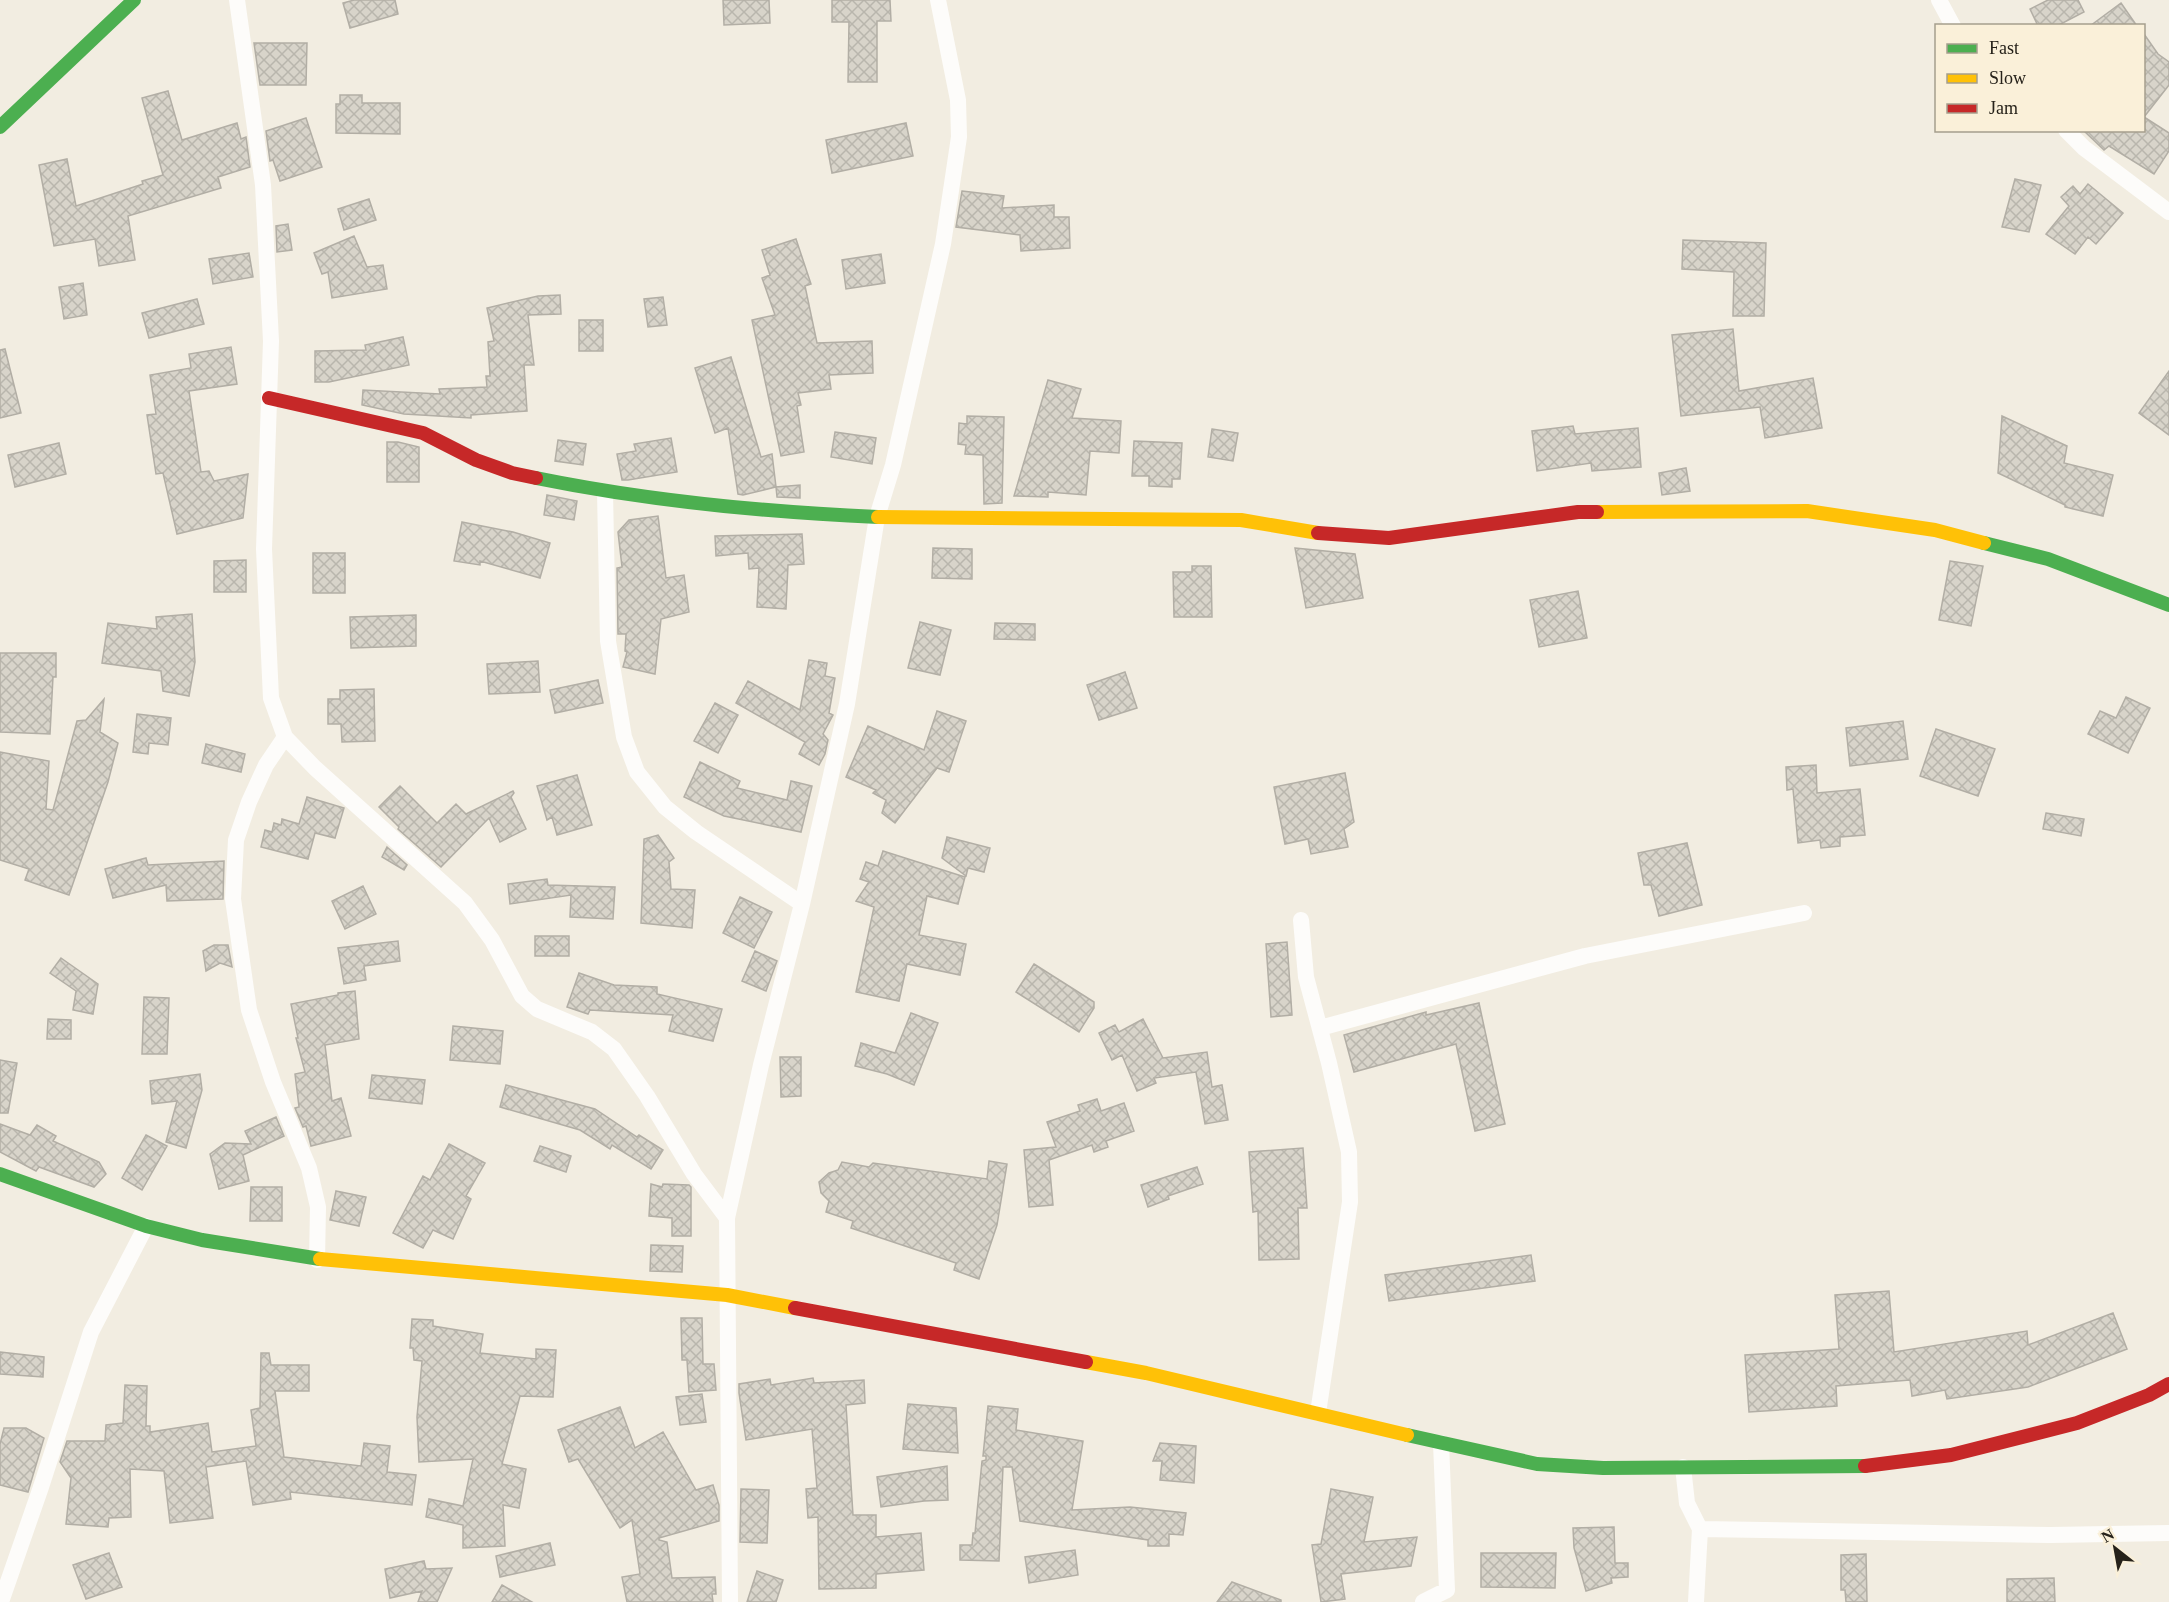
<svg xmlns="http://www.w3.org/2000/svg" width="2169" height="1602" font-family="'Times New Roman',serif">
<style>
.building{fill:url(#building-cross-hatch);stroke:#b2aea5;stroke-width:1.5}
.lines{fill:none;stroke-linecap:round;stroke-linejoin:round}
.street{stroke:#fdfcfa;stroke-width:16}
.fast{stroke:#4caf50;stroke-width:14}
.slow{stroke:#ffc107;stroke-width:14}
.jam{stroke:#c62828;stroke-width:14}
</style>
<defs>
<pattern id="building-cross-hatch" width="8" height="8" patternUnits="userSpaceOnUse" patternTransform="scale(1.5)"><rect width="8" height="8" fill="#d8d4ca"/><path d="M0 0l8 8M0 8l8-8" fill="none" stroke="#b9b6ad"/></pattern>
</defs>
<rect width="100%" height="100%" fill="#f2ede1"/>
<path class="building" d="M 354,0 L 395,0 L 398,14 L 350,28 L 343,3 Z
M 723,0 L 769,0 L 770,23 L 724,25 Z
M 832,0 L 890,0 L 891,21 L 877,21 L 877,82 L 848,82 L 849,22 L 832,22 Z
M 2048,0 L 2078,0 L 2084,12 L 2057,26 L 2038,26 L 2030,9 Z
M 2121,3 L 2137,26 L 2090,26 Z
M 2144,34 L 2158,54 L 2169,62 L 2169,85 L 2144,117 Z
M 254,43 L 307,43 L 306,85 L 260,85 Z
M 168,91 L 182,140 L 237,123 L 241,139 L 246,137 L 250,167 L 218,177 L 221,188 L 128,216 L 135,260 L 99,266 L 95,239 L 54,246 L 39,165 L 67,159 L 76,206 L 143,184 L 142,181 L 163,175 L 142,98 Z
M 340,95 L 362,95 L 362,103 L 400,103 L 400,134 L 336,133 L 336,104 L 340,104 Z
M 2144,117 L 2169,133 L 2169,151 L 2154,174 L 2109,146 L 2104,150 L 2083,130 L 2144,130 Z
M 306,118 L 322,167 L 280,181 L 273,160 L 270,161 L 266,131 Z
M 906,123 L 913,156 L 832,173 L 826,140 Z
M 2015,179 L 2041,185 L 2029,232 L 2002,227 Z
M 2088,184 L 2123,213 L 2096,244 L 2088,237 L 2075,254 L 2046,234 L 2069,206 L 2061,197 L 2073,186 L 2080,194 Z
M 962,191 L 1004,196 L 1002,208 L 1054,205 L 1054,217 L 1069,217 L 1070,248 L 1021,251 L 1020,235 L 956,227 Z
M 369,199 L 376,220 L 344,230 L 338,209 Z
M 288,224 L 292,250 L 277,252 L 276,226 Z
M 354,236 L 367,267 L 383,265 L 387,289 L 332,298 L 328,272 L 322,274 L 314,253 Z
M 796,239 L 811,284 L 805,286 L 817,343 L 872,341 L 873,373 L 829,375 L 831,389 L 798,393 L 801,405 L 797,406 L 804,452 L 781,456 L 752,320 L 775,315 L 762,278 L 770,275 L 762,250 Z
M 1683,240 L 1766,243 L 1764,316 L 1733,316 L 1734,272 L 1682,269 Z
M 249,253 L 253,277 L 213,284 L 209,259 Z
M 881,254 L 885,283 L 846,289 L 842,260 Z
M 83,283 L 87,315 L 64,319 L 59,287 Z
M 560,295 L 561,314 L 528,315 L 534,365 L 524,365 L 527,411 L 471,415 L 471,418 L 404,414 L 362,405 L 363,390 L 440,394 L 439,389 L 487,387 L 486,376 L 490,376 L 488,342 L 494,341 L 487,308 L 538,296 Z
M 663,297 L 667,325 L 648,327 L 644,299 Z
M 197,299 L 204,324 L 149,338 L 142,313 Z
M 579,320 L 603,320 L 603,351 L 579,351 Z
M 1733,329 L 1739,391 L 1813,378 L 1822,428 L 1765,438 L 1760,407 L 1681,416 L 1672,335 Z
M 403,337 L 409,365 L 329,382 L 315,382 L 315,351 L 366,350 L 365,345 Z
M 231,347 L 237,384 L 189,391 L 201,472 L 209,471 L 214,481 L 248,474 L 243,518 L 177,534 L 163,473 L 156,474 L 147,415 L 156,414 L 150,375 L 191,368 L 189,354 Z
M 5,349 L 21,413 L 0,418 L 0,350 Z
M 731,357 L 761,457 L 772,454 L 776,487 L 743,495 L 738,494 L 728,428 L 715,433 L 695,368 Z
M 2169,371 L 2169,435 L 2139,413 Z
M 1048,380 L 1081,389 L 1072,418 L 1121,421 L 1119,453 L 1090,451 L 1086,495 L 1048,492 L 1048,497 L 1014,496 Z
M 967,416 L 1004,417 L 1002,503 L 984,504 L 983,455 L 965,454 L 966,445 L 958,444 L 959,423 L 967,424 Z
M 2002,416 L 2067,446 L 2064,463 L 2113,475 L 2103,516 L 2065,507 L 2065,505 L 1998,473 Z
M 1573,426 L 1575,434 L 1638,428 L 1641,467 L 1592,471 L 1591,463 L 1537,471 L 1532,431 Z
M 1212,429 L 1238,433 L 1233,461 L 1208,457 Z
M 835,432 L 876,438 L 872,464 L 831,457 Z
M 671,438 L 677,472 L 628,480 L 622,480 L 617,454 L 636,451 L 634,444 Z
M 558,440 L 586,444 L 583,465 L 555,461 Z
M 1134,441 L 1182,443 L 1180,479 L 1172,479 L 1172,487 L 1149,486 L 1149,476 L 1132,476 Z
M 387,442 L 398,442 L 419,447 L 419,482 L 387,482 Z
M 59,443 L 66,474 L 15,487 L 8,455 Z
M 1686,468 L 1690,491 L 1662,495 L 1659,473 Z
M 800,485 L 800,498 L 777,497 L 776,487 Z
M 547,495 L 577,501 L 574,520 L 544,515 Z
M 658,516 L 666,578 L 684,575 L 689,612 L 661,619 L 655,674 L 623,667 L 627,652 L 625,651 L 626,634 L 618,634 L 617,568 L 622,567 L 618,532 L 629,520 Z
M 462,522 L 513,532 L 550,543 L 540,578 L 480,561 L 480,565 L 454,561 Z
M 802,534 L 804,564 L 788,565 L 786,609 L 757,607 L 759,568 L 749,569 L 748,553 L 716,556 L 715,536 Z
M 933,548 L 972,549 L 972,579 L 932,578 Z
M 1295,548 L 1355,554 L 1363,598 L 1306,608 Z
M 313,553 L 345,553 L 345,593 L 313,593 Z
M 246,560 L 246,592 L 214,592 L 214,561 Z
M 1950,561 L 1983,566 L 1971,626 L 1939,620 Z
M 1192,566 L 1211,566 L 1212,617 L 1174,617 L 1173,572 L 1192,572 Z
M 1578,591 L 1587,638 L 1539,647 L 1530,600 Z
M 192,614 L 195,662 L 189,696 L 163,691 L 161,671 L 102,663 L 108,623 L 157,629 L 156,617 Z
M 416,615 L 416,646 L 351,648 L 350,617 Z
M 920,622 L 951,630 L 940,675 L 908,668 Z
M 995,623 L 1035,624 L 1035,640 L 994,639 Z
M 0,653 L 56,653 L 56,677 L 53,677 L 50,734 L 0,732 Z
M 809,660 L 827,663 L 825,676 L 835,678 L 829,713 L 833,715 L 823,734 L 828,740 L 825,754 L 819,765 L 799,754 L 805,742 L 736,703 L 748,681 L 800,710 Z
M 538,661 L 540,692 L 489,694 L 487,664 Z
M 1125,672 L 1137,708 L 1099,720 L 1087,685 Z
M 598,680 L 603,703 L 555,713 L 550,690 Z
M 374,689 L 375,741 L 342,742 L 341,724 L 328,724 L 328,699 L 340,699 L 340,690 Z
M 2126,697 L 2150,708 L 2128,753 L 2088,734 L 2100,711 L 2116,718 Z
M 104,699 L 100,732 L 118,743 L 108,782 L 69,895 L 25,880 L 29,869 L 0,860 L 0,752 L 49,761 L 46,809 L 53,810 L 77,721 L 86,720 Z
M 715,703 L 738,715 L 718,753 L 694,741 Z
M 937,711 L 966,721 L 949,772 L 937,768 L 895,823 L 882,813 L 886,800 L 873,793 L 876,790 L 846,777 L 868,726 L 924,750 Z
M 137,714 L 171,718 L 168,745 L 149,743 L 148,754 L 133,752 Z
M 1903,721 L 1908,759 L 1850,766 L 1846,728 Z
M 1936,729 L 1995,749 L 1978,796 L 1920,776 Z
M 206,744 L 245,754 L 241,772 L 202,763 Z
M 700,762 L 740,781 L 737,788 L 787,800 L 791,781 L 812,786 L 801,832 L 724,816 L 684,797 Z
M 1816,765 L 1817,793 L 1860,789 L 1865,835 L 1840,837 L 1840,846 L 1821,848 L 1820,840 L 1798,843 L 1793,789 L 1787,790 L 1786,767 Z
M 1345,773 L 1354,822 L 1344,829 L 1348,847 L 1311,854 L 1308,839 L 1285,844 L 1274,787 Z
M 577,775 L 592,825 L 557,835 L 552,817 L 547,820 L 537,786 Z
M 400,786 L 437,823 L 456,804 L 466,814 L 513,791 L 514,793 L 511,797 L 526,829 L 500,842 L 489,818 L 441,867 L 398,829 L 399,827 L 379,807 Z
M 307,797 L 344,808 L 335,838 L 315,833 L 308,859 L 261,847 L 265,830 L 272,832 L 274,823 L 281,825 L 282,819 L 299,824 Z
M 2046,813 L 2084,819 L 2081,836 L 2043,829 Z
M 658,835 L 674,858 L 669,862 L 671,889 L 695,890 L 692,928 L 641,923 L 644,839 Z
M 947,837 L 990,848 L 984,872 L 968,868 L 966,876 L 942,858 Z
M 1687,843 L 1702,905 L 1659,916 L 1651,885 L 1644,885 L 1638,853 Z
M 387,847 L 407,865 L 404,870 L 382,857 Z
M 883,851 L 965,877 L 958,904 L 927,896 L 919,935 L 966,944 L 960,975 L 907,964 L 899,1001 L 856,992 L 874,907 L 856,901 L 869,882 L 860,879 L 866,862 L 878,866 Z
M 146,858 L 148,865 L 224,861 L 223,899 L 167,901 L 166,885 L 113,898 L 105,869 Z
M 547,879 L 548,885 L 615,887 L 613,919 L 570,917 L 571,895 L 510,904 L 508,884 Z
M 363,886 L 376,914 L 345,929 L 332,901 Z
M 740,897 L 772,912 L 754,948 L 723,933 Z
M 535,936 L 569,936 L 569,956 L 535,956 Z
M 398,941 L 400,961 L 364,966 L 366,980 L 344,984 L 338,948 Z
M 1287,942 L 1292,1015 L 1271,1017 L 1266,944 Z
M 214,945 L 228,945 L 232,967 L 220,963 L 206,971 L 203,951 Z
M 755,951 L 777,961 L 766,991 L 742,981 Z
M 61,958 L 98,984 L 93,1014 L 73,1010 L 76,991 L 50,973 Z
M 1034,964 L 1094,1002 L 1094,1008 L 1079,1032 L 1016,992 Z
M 579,973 L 614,985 L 657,987 L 657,994 L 722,1009 L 713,1041 L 669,1031 L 673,1015 L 590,1010 L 588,1014 L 567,1007 Z
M 355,991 L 359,1039 L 325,1045 L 332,1101 L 341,1098 L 351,1136 L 311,1146 L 306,1126 L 303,1127 L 295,1108 L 299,1107 L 295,1074 L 305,1072 L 296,1038 L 298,1038 L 291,1004 L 338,995 L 338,993 Z
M 144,997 L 169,998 L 167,1054 L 142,1054 Z
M 1479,1003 L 1505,1124 L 1475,1131 L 1456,1044 L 1354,1072 L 1344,1035 L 1426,1012 L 1426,1015 Z
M 911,1013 L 938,1023 L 914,1085 L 887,1074 L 855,1066 L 861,1043 L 895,1053 Z
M 48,1019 L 71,1020 L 71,1039 L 47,1039 Z
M 1143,1019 L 1163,1058 L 1207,1052 L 1212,1087 L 1222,1085 L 1228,1120 L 1205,1124 L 1196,1072 L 1154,1078 L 1156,1083 L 1137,1091 L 1122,1055 L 1112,1060 L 1099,1033 L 1115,1025 L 1119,1032 Z
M 453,1026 L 503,1031 L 500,1064 L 450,1060 Z
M 780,1057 L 801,1057 L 801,1096 L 781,1097 Z
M 0,1060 L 17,1063 L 8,1113 L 0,1113 Z
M 200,1074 L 202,1090 L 186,1148 L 166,1142 L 177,1101 L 152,1104 L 150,1081 Z
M 372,1075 L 425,1080 L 422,1104 L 369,1098 Z
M 506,1085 L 595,1109 L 637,1137 L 639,1135 L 663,1150 L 651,1169 L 612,1145 L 610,1149 L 580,1130 L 500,1107 Z
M 1097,1099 L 1101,1111 L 1124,1103 L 1134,1131 L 1106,1141 L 1108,1147 L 1094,1152 L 1092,1145 L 1049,1160 L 1053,1205 L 1029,1207 L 1024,1150 L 1056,1147 L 1047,1122 L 1080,1111 L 1078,1105 Z
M 276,1117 L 284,1136 L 243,1155 L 249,1181 L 219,1189 L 210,1154 L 225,1143 L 251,1144 L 245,1131 Z
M 0,1124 L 30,1135 L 37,1125 L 56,1136 L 53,1141 L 99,1162 L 106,1174 L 94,1187 L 39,1167 L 36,1171 L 0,1152 Z
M 146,1135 L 167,1146 L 142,1190 L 122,1178 Z
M 449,1144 L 485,1163 L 466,1196 L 471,1199 L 453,1239 L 433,1230 L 423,1248 L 393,1233 L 423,1176 L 430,1180 Z
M 540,1146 L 571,1156 L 566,1172 L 534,1161 Z
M 1303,1148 L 1307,1208 L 1298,1208 L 1299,1259 L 1259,1260 L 1258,1211 L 1253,1212 L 1249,1152 Z
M 989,1161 L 1007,1164 L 997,1225 L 979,1279 L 954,1270 L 956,1263 L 851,1228 L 853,1221 L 826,1212 L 829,1201 L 821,1193 L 819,1182 L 829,1173 L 838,1170 L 842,1162 L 869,1167 L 873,1163 L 987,1179 Z
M 1197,1167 L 1203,1184 L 1168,1196 L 1169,1199 L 1148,1207 L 1141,1185 Z
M 651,1184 L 662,1187 L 663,1184 L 689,1185 L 691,1187 L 691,1236 L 672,1236 L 672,1218 L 649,1216 Z
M 251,1187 L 282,1187 L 282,1221 L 250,1221 Z
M 336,1191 L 366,1197 L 359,1226 L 330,1220 Z
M 651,1245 L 683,1246 L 682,1272 L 650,1271 Z
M 1531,1255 L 1535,1281 L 1389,1301 L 1385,1275 Z
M 1889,1291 L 1894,1352 L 2027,1331 L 2028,1345 L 2113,1313 L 2127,1349 L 2028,1387 L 1947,1399 L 1945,1390 L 1912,1396 L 1910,1380 L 1836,1386 L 1837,1406 L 1749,1412 L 1745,1355 L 1839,1349 L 1835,1295 Z
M 681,1318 L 702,1318 L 703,1364 L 714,1364 L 716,1390 L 689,1392 L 687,1360 L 682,1360 Z
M 412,1319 L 433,1320 L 433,1326 L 483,1334 L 480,1353 L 536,1359 L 536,1349 L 556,1350 L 553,1397 L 520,1396 L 502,1464 L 526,1469 L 519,1508 L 503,1505 L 505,1546 L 463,1548 L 463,1525 L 426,1517 L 429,1499 L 463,1506 L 473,1459 L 419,1462 L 417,1417 L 422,1361 L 414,1360 L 413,1348 L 410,1348 Z
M 0,1352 L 44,1357 L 43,1377 L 0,1374 Z
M 261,1353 L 269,1353 L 271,1365 L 309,1365 L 309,1391 L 275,1391 L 284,1457 L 361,1466 L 364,1443 L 390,1446 L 387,1472 L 416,1475 L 412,1505 L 290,1492 L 291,1499 L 253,1505 L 246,1461 L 206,1467 L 213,1518 L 170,1523 L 164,1471 L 130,1469 L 131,1517 L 109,1518 L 108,1527 L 66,1524 L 71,1478 L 60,1462 L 67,1441 L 105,1441 L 106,1425 L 123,1423 L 125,1385 L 147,1386 L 146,1426 L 150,1426 L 150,1432 L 208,1423 L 212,1452 L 256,1446 L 251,1410 L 260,1408 Z
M 813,1378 L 814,1383 L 864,1380 L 865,1403 L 846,1405 L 853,1515 L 876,1515 L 876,1537 L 921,1533 L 924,1570 L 876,1574 L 876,1588 L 819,1589 L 818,1517 L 808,1518 L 806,1489 L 817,1488 L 812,1429 L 746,1440 L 739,1393 L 739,1384 L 770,1379 L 771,1385 Z
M 702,1394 L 706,1422 L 680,1425 L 676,1397 Z
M 908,1404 L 956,1408 L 958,1453 L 903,1449 Z
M 988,1406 L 1018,1409 L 1016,1430 L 1083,1441 L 1072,1510 L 1130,1507 L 1186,1513 L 1183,1535 L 1169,1534 L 1169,1546 L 1148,1546 L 1148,1540 L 1020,1521 L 1012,1467 L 1003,1467 L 999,1561 L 960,1560 L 960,1545 L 972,1545 L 973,1533 L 975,1533 L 982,1461 L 986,1460 L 986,1456 L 983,1456 Z
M 620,1407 L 635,1448 L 663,1432 L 696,1490 L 713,1485 L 719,1505 L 719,1521 L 659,1538 L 659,1540 L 667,1542 L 672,1578 L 715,1577 L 716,1594 L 712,1594 L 713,1602 L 627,1602 L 622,1577 L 640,1574 L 632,1520 L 620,1528 L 578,1459 L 569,1462 L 558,1430 Z
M 4,1428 L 26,1428 L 44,1438 L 28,1492 L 0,1485 L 0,1444 Z
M 1160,1443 L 1196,1446 L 1194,1483 L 1160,1480 L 1162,1461 L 1153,1461 Z
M 947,1466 L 948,1500 L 924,1501 L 881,1507 L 877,1477 Z
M 741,1489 L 769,1490 L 767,1543 L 740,1542 Z
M 1331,1489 L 1373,1497 L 1364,1542 L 1417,1537 L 1411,1566 L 1341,1574 L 1345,1599 L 1321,1602 L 1312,1545 L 1321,1544 Z
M 1614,1527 L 1615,1563 L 1628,1563 L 1628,1577 L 1611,1578 L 1612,1583 L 1586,1591 L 1574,1548 L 1573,1528 Z
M 550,1543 L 555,1565 L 500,1577 L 496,1556 Z
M 1075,1550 L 1078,1575 L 1029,1583 L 1025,1557 Z
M 109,1553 L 122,1587 L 86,1599 L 73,1565 Z
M 1481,1553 L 1556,1553 L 1555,1588 L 1481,1587 Z
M 1866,1554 L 1867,1602 L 1846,1602 L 1845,1590 L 1841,1590 L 1841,1555 Z
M 424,1561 L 426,1569 L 452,1568 L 437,1602 L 418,1602 L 422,1591 L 390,1598 L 385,1569 Z
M 757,1571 L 783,1580 L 776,1602 L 747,1602 Z
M 2054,1578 L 2055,1602 L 2007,1602 L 2007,1579 Z
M 1232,1582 L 1281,1600 L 1281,1602 L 1217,1602 Z
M 502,1585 L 532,1602 L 492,1602 Z"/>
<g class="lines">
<path class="street" d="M 237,0 L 263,185 L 271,341 L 264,549 L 271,698 L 285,737 L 315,768 L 465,903 L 492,940 L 522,996 L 537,1009 L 592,1032 L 614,1049 L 647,1096 L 694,1174 L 727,1218
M 1939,0 L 1953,26
M 2066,130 L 2084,148 L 2169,212
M 605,492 L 608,641 L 624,737 L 637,772 L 665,807 L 696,832 L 802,904
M 285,737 L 266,765 L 249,802 L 236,840 L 233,899 L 249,1010 L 273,1082 L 309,1168 L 318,1207 L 317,1260
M 1301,920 L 1306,977 L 1329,1063 L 1349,1152 L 1350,1202 L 1318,1413
M 1320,1028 L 1585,956 L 1804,913
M 1683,1467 L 1687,1503 L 1700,1529 L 2050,1535 L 2169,1533
M 1,1602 L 41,1487 L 91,1332 L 146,1226
M 730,1602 L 727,1218 L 761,1065 L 802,904 L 847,704 L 877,517 L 893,465 L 943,244 L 959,137 L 958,100 L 938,0
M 1423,1602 L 1447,1590 L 1441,1443
M 1696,1602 L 1700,1529"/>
<path class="fast" d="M 0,127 L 134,0
M 536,478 C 649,501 763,512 878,517
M 1984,543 L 2048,559 L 2169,605
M 0,1174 L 146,1226 L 202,1240 L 320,1259
M 1407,1435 L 1537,1464 L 1603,1468 L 1865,1466"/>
<path class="slow" d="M 1597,512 L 1807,511 L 1935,530 L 1984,543
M 878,517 L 1241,520 L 1318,533
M 320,1259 L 727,1295 L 795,1308
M 1086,1362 L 1146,1373 L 1407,1435"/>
<path class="jam" d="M 269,398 L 423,433 L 476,460 L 512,473 L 536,478
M 1318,533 L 1389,538 L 1578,512 L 1597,512
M 795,1308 L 1086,1362
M 1865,1466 L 1951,1455 L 2077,1423 L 2149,1395 L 2169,1384"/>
</g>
<rect x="1935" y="24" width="210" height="108" fill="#faf0d9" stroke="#a59e8d" stroke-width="1.5"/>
<rect x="1947" y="44" width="30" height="9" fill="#4caf50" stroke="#a59e8d" stroke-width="1.5"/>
<text x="1989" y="54" font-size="18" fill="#26221a">Fast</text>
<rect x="1947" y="74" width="30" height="9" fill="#ffc107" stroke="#a59e8d" stroke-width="1.5"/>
<text x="1989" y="84" font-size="18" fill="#26221a">Slow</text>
<rect x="1947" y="104" width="30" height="9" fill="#c62828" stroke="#a59e8d" stroke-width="1.5"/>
<text x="1989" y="114" font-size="18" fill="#26221a">Jam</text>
<g transform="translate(2115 1548) rotate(329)" stroke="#faf0d9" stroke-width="4.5" paint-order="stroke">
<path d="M0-4.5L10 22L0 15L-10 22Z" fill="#26221a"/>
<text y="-9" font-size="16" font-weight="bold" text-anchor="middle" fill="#26221a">N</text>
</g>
</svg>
